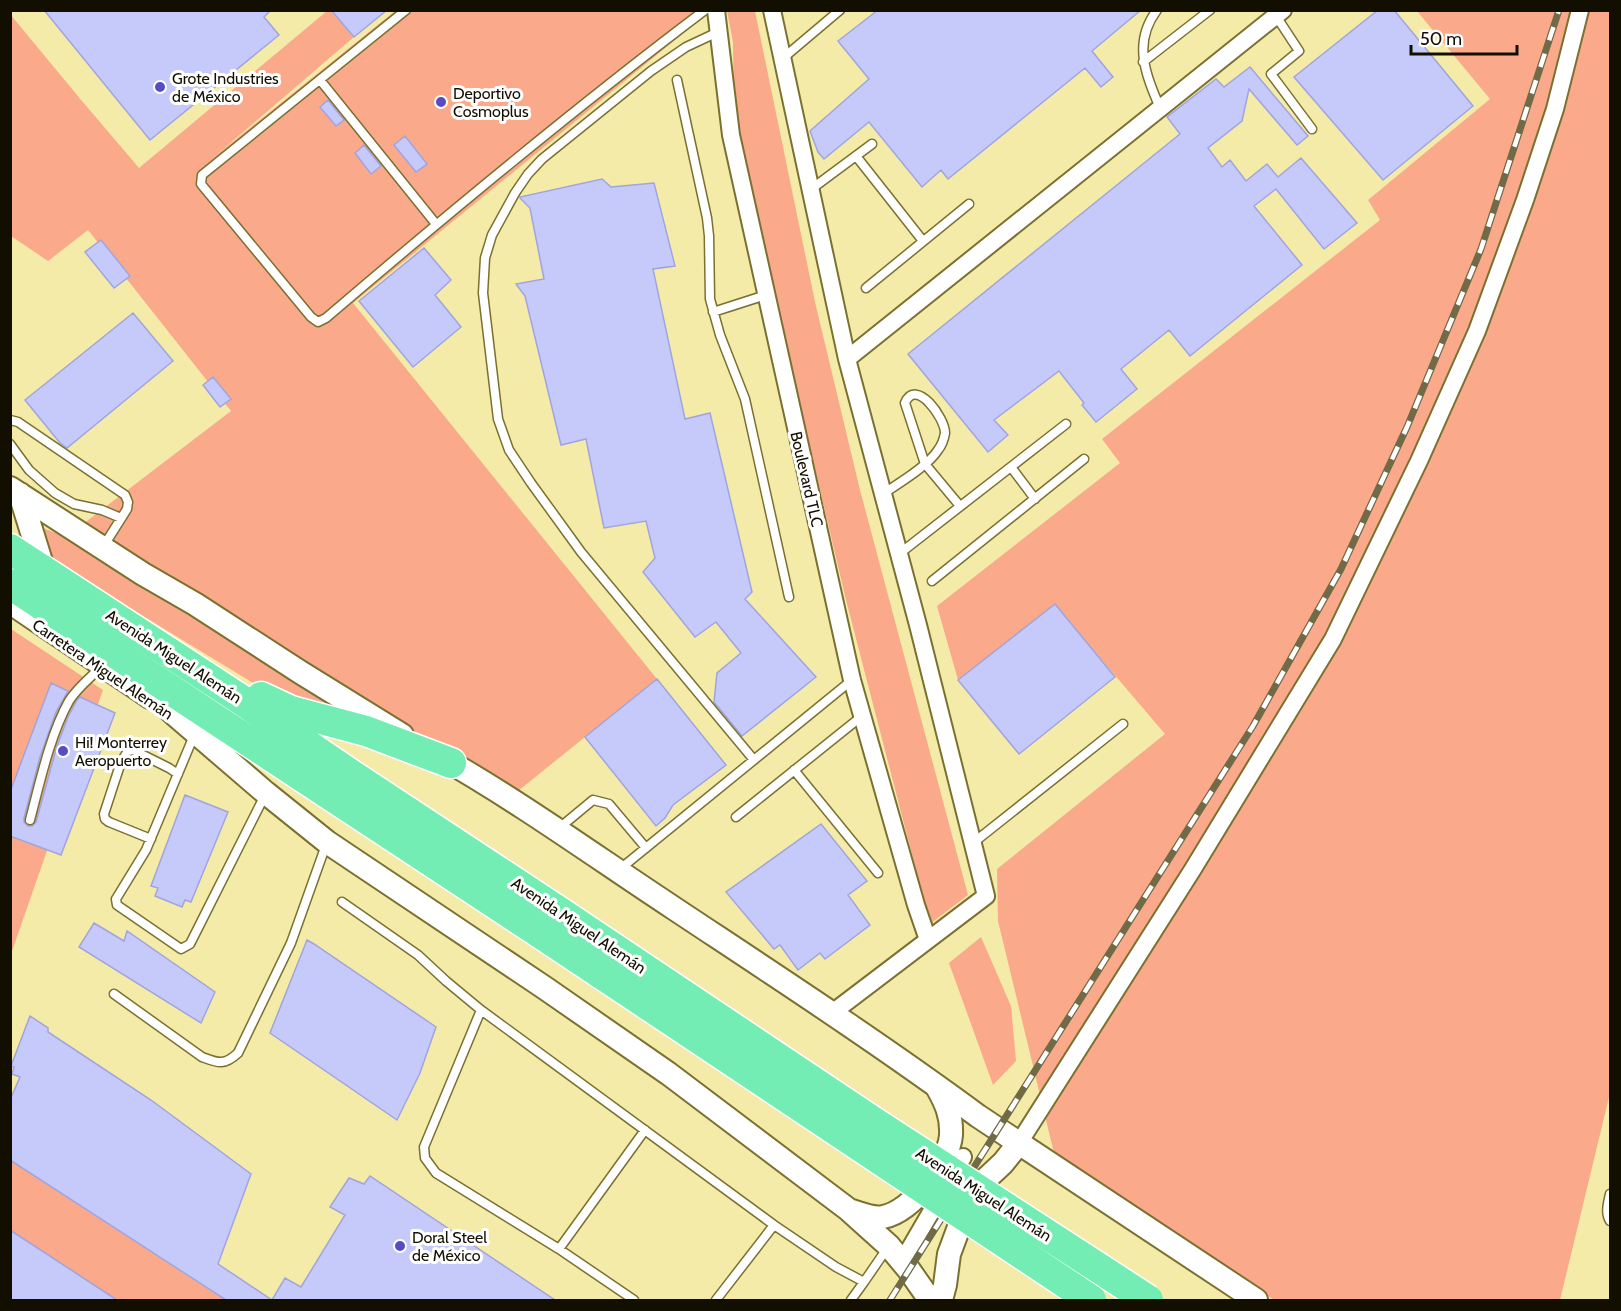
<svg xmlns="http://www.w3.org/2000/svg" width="1621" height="1311" font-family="Cabin,sans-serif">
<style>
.green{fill:#fba98b}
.building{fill:#c6cafa;stroke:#a0a4df;stroke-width:1.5}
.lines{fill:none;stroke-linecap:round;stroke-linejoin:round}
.lane-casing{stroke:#7a7131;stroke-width:11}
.street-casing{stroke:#7a7131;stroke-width:20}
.secondary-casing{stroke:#7a7131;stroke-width:26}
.highway-casing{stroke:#fff;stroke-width:33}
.lane{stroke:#fff;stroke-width:8}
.street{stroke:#fff;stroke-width:16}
.secondary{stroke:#fff;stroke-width:22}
.highway{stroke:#73edb3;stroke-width:30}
.rail-casing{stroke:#706a46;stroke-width:7}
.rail{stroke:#fff;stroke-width:4.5;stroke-dasharray:14;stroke-linecap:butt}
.highway-bridge-casing{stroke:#fff;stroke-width:33;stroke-linecap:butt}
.highway-bridge{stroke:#73edb3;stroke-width:30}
.poi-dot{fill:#564dc5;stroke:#fff;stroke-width:2}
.labels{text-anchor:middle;stroke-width:6;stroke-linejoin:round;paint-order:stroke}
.poi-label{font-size:16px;fill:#130f00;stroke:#fff;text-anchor:start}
.street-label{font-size:16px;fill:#130f00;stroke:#fff}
</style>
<rect width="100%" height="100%" fill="#f4eba8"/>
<path class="green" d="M 327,11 L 331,11 L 354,37 L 214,157 L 395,11 L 695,11 L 697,22 L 353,303 L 657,679 L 513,795 L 291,706 L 46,557 L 38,526 L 66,537 L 231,411 L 88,230 L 48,261 L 11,236 L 10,14 L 82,101 L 139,168 Z
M 727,11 L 755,11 L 815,302 L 860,490 L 968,895 L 930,924 L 846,600 L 734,125 L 733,42 Z
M 1417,11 L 1610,11 L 1610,1093 L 1560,1300 L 1274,1300 L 1054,1153 L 998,921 L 997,869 L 1165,734 L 1055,605 L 958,680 L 937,606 L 1120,463 L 1102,439 L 1380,220 L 1368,200 L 1490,99 Z
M 11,629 L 103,690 L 11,954 Z
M 981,937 L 1011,1006 L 1016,1061 L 993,1085 L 949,963 Z
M 11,1161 L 225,1300 L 11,1300 Z"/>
<path class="building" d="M 44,10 L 271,10 L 264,17 L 279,35 L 150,140 Z
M 331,10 L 387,10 L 354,37 Z
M 878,10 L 1141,10 L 1092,51 L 1113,77 L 1101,87 L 1085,68 L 948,179 L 941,170 L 922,187 L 869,122 L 824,159 L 818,152 L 810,131 L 869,79 L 838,41 Z
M 1378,10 L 1394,10 L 1473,106 L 1383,180 L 1294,77 Z
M 1250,67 L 1308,136 L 1297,145 L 1249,89 L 1242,121 L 1208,148 L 1222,167 L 1230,160 L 1246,181 L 1267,164 L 1278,177 L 1301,158 L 1357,223 L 1324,249 L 1276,189 L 1254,206 L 1302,265 L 1190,356 L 1169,330 L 1121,369 L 1137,389 L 1096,422 L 1082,405 L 1084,403 L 1059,371 L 994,420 L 1008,435 L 988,452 L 908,354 L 1180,134 L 1167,117 L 1216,79 L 1224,87 Z
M 328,100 L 344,120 L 336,126 L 320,107 Z
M 405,136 L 427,164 L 416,172 L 394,145 Z
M 364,145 L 381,166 L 371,174 L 355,153 Z
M 602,179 L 611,187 L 654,183 L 675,266 L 653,269 L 685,419 L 710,413 L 752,592 L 745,599 L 816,677 L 742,736 L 714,702 L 717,673 L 741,653 L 716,622 L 695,637 L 643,572 L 655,558 L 646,521 L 604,528 L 586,439 L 561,445 L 525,296 L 516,284 L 544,279 L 530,208 L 520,198 L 520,197 Z
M 101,240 L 130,276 L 114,288 L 85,252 Z
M 424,248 L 451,280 L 435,295 L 461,327 L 413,367 L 359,301 Z
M 133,313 L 173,361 L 67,448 L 60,443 L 25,400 Z
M 213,377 L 231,399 L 220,407 L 203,385 Z
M 1055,604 L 1115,677 L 1019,754 L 958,680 Z
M 657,679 L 726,765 L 673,805 L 665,818 L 656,826 L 585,737 Z
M 51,683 L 68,691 L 56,712 L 40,757 L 24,818 L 24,822 L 28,826 L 32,826 L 36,822 L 57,746 L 68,717 L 77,700 L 80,697 L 115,713 L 61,855 L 10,836 L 10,792 Z
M 185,795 L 228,812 L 191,902 L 185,900 L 182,907 L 155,896 L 158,888 L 151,886 Z
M 821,824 L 867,881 L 848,895 L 870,925 L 825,959 L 820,953 L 798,970 L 780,945 L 774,949 L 726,892 Z
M 94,923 L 124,941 L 127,931 L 215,992 L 201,1023 L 79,947 Z
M 307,940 L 314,944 L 436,1027 L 420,1073 L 397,1120 L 270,1033 Z
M 30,1016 L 48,1028 L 48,1032 L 151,1100 L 251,1174 L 218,1264 L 272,1300 L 285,1278 L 301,1287 L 345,1215 L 330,1207 L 349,1178 L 364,1184 L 370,1176 L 555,1300 L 226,1300 L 10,1160 L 10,1100 L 20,1077 L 12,1074 L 14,1067 L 11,1066 Z
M 10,1230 L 117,1300 L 10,1300 Z"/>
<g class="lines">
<defs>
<path id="lane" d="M 406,10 L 202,175 L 201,184 L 311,317 L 318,322 L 326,318 C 450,212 575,108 705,10
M 1157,10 C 1132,43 1146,75 1160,108
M 1276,16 L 1299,51 L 1271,74 L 1312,129
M 718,32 L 686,47 L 651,71 L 542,159 L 528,174 L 515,193 L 492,235 L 485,258 L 483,293 L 498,419 L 509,450 L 531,483 L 581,552 L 754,760
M 782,59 L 840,10
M 1143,62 L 1210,10
M 320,80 L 436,224
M 677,80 L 707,218 L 709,236 L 710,299 L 720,335 L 745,399 L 789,597
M 856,156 L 923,241
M 810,190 L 872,144
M 866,288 L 969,204
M 713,312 L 766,295
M 10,420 L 18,422 L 125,495 L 128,502 L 127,509 L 103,547
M 10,444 L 29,470 L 55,493 L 74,504 L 102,510 L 121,518
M 1011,467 L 1035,499
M 883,494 C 899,483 928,466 938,450 C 942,445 944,439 945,433 C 945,418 916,377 905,403 L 925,464 L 960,506
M 899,554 L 1066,424
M 932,581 L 1084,459
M 195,733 L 146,850 L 116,899 L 117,905 L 181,949 L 190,944 L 265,795
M 794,770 L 878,873
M 736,817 L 862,716
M 30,820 C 40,782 50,735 69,701 C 77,688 91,677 101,667
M 558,829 L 593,800 L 609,804 L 646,848
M 151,839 L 109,822 L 105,819 L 104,814 L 121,762 L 128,751 L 133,750 L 169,768 L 178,774
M 973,843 L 1123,724
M 620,869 L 852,680
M 342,902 L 418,955 L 446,981 L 481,1010 L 774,1225 L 836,1267 L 864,1282 L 888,1247
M 114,994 L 202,1057 C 218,1063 224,1066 238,1053 L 291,943 L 327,842
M 481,1010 L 424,1147 L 425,1158 L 436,1173 L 559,1249 L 634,1300
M 1610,1194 C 1608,1203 1605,1213 1610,1221
M 559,1249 L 645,1130
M 716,1300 L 774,1225
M 851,1300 L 864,1282"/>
<path id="street" d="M 716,10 L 731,135 L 852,680 L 916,905 L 928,940
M 772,10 L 847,359 L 918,625 L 986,896 L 832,1013
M 847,359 L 1283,10
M 10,606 L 149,700
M 1019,1143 L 1193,869 L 1333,639 L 1419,461 L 1477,331 L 1525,200 L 1555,109 L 1580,10
M 902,1262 L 963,1157"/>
<path id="secondary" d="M 10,488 L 143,574 L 195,604 L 300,672 L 402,735
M 20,494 L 44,571
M 139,680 L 174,714 L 266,793 L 327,842 L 545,988 L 669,1074 L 849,1210 L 889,1246 L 909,1270 L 930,1300
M 439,756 C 520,802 596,857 675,909 C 776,976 879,1043 978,1116 L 1256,1300
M 852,1211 C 862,1214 872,1219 883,1217 C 912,1212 949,1163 951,1135 C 952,1116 946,1103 937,1087
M 941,1300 L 945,1285 L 949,1254 L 962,1219 L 987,1178 L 1003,1163 L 1019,1143"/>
<path id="highway" d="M 10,549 L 237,697 L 356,778 L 555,909
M 10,584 L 540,933
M 261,697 L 291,711 L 366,731 L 451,763"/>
</defs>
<use href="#lane" class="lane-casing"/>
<use href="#street" class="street-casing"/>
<use href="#secondary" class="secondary-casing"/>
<use href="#highway" class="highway-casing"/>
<use href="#lane" class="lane"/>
<use href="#street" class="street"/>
<use href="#secondary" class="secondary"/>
<use href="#highway" class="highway"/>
<defs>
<path id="rail" d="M 890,1300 L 1253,726 L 1341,569 L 1407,427 L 1481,249 L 1559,10"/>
</defs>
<use href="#rail" class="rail-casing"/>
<use href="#rail" class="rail"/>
<defs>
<path id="highway-bridge" d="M 555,909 L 875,1123 L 1148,1300
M 540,933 L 1091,1300"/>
</defs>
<use href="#highway-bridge" class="highway-bridge-casing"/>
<use href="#highway-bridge" class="highway-bridge"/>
</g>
<g class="poi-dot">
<circle cx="160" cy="87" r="6"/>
<circle cx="441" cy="102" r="6"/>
<circle cx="63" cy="751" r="6"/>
<circle cx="400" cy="1246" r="6"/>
</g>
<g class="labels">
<g class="poi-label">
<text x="172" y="84">Grote Industries<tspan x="172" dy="18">de México</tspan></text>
<text x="453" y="99">Deportivo<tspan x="453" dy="18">Cosmoplus</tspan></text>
<text x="75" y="748">Hi! Monterrey<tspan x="75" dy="18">Aeropuerto</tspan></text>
<text x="412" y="1243">Doral Steel<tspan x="412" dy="18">de México</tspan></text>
</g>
<g class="street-label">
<text transform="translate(807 479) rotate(77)" y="6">Boulevard TLC</text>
<text transform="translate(174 656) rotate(33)" y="6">Avenida Miguel Alemán</text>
<text transform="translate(103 669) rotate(34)" y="6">Carretera Miguel Alemán</text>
<text transform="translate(579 925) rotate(34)" y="6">Avenida Miguel Alemán</text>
<text transform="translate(984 1194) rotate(33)" y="6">Avenida Miguel Alemán</text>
</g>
</g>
<rect width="1621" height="1311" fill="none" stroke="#130f00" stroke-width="24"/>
<path d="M1411 45v9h106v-9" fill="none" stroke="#130f00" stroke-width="3"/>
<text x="1420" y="45" font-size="18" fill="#130f00" stroke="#ffffff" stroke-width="4.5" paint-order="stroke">50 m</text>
</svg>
